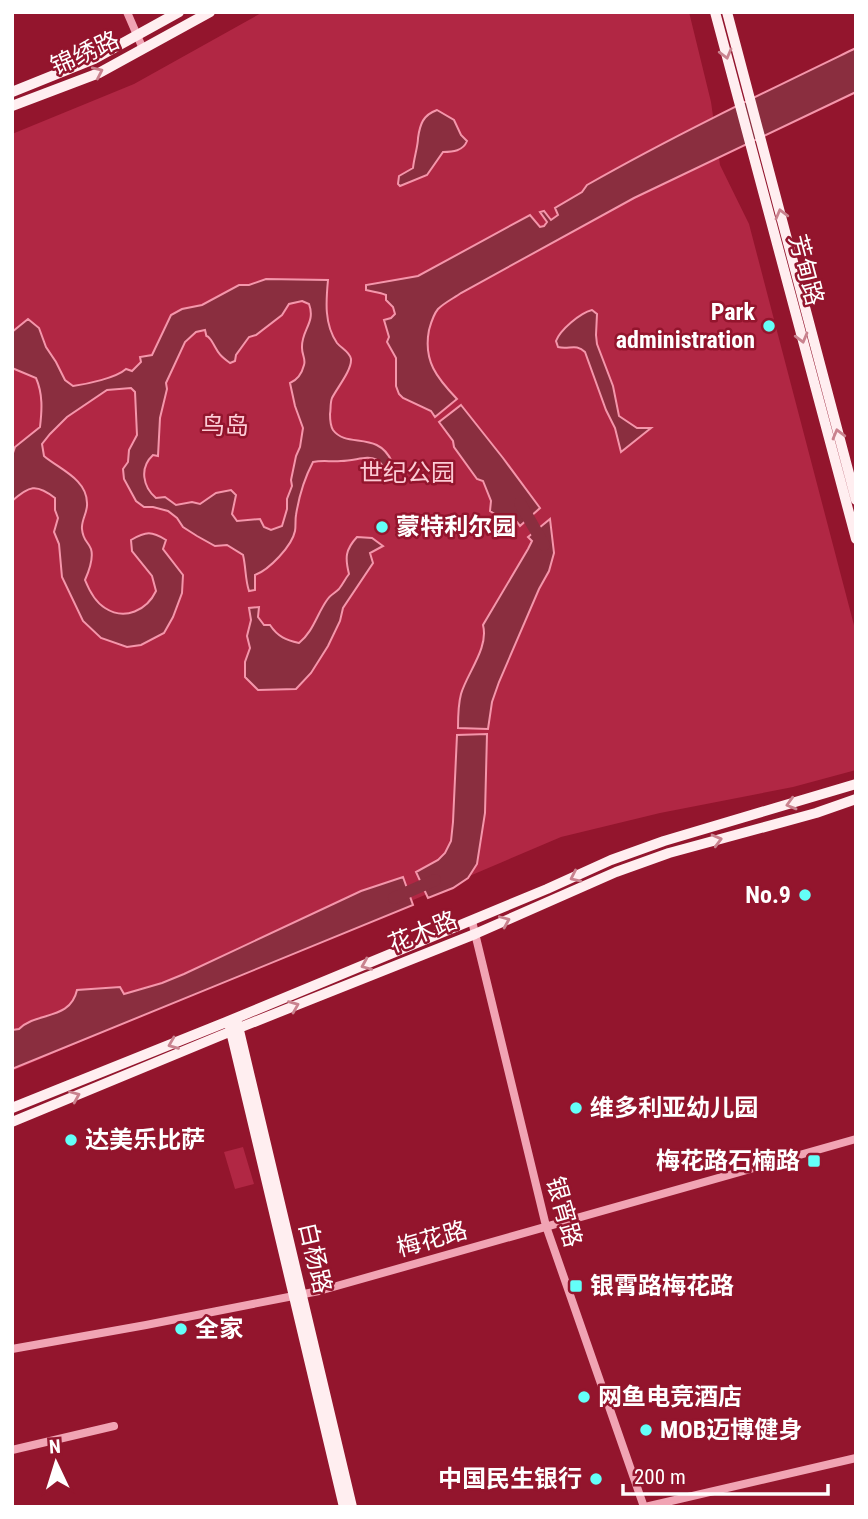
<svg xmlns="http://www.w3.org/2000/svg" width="868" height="1519" font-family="'Roboto Condensed','Noto Sans SC',sans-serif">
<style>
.green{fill:#b12744}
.water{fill:#8a2e3f;stroke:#f496ab;stroke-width:2;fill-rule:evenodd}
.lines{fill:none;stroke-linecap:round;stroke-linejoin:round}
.river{stroke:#8a2e3f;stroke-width:12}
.minor{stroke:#f1a4b4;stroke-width:8}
.major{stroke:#ffeef0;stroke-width:10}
.oneway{stroke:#c9828e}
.poi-dot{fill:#64fff8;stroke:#93152d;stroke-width:2.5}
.labels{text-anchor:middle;stroke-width:5;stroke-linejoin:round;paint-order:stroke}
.street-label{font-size:24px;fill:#fff;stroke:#93152d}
.poi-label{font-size:24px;font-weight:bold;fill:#fff;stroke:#93152d;text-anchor:start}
.park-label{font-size:24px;fill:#fccbd5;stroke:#93152d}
</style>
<rect width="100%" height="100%" fill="#93152d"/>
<path class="green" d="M 263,12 L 689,12 L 711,102 L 720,165 L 749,224 L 856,633 L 856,770 L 793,787 L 660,813 L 561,837 L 12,1071 L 12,134 L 134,84 Z
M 243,1147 L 254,1184 L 235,1189 L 224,1152 Z"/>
<path class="water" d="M 856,48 L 856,92 L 634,198 L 461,293 C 454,298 444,303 438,309 C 433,315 431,323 429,330 C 423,361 437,378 457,399 L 435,417 L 431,411 L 403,398 L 399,394 L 396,386 L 396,358 L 387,342 L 389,337 L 384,320 L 391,318 L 395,314 L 393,307 L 386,300 L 386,295 C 379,292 373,292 366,290 L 366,285 L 418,276 L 530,215 L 540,227 L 544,226 L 547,222 L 540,212 L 544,211 L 551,220 L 558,215 L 555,208 L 582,192 L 587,185 C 675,135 765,92 856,48 Z
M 437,110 L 454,120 L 461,135 L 467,141 C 463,151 453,152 443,152 L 427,175 L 400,186 L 398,184 L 399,176 L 413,168 C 414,158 418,146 418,138 C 420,124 423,115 437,110 Z
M 266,279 L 328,280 C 326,301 324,324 337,343 C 341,348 350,352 351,359 C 352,370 337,388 332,398 C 330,403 331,409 330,414 C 330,420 330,425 333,430 C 347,449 378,430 392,462 C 396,469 397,474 395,482 L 389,482 C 380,447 366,460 341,461 C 331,462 323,460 313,462 C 304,479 299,496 296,515 C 295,520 296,526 295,531 C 292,546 269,570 255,575 L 255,590 L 249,591 C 245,579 246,567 243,555 L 227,545 L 215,546 L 197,536 L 183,527 L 177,518 L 168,511 L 153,507 L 144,507 L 136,501 L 124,479 L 123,469 L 128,462 L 129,450 L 137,435 L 135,392 L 131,388 L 107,390 L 67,417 L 50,434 L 42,444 L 44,456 C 59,469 87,479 87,503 C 88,512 81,520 82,529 C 83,541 88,541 91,549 C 94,559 89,571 85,580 C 89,590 95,602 105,608 C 125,621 147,610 156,591 L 152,576 L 132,551 L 131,540 C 146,531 152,531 166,540 L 163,549 L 183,575 L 182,593 L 173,617 L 164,633 L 141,645 L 127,647 L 101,638 L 83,621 L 62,577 L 59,544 L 54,532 L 58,518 L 55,510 L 55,498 C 36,483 29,486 12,501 L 12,456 L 15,447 L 40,427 C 42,410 43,394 36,378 L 12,368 L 12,332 L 28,319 L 39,328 L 46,347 L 56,362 L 65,380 L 73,386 C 87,384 116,378 126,369 L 132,371 L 141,362 L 140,357 L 152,355 L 171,315 L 182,309 L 202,305 L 239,285 L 249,285 ZM 302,301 L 309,304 C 316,323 301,330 302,348 C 302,355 306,359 304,365 C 302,373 297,380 290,383 L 295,406 L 303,428 L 300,447 L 296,456 L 291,480 L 292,486 L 287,499 L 287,509 L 282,526 L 271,530 L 264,527 L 260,519 L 237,521 L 232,514 L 236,495 L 231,490 L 216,493 L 200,504 L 192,502 L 176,505 L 165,497 L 156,498 C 143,487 139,468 153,455 L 158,456 L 160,418 L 167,389 L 166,383 L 185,342 L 196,332 L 205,330 C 208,342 204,331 211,340 C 218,351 217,354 230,363 L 235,361 L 236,355 L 249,337 L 256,335 L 282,315 L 289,304 Z
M 592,310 L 597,314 L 596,335 L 597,344 L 613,386 L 619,416 L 637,428 L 651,428 L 621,452 L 615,428 L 606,410 L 585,352 C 576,343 569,350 558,347 L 556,341 C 560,330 580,313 592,310 Z
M 461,405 L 503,458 L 540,508 L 520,526 L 517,522 L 501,518 L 490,511 L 491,501 L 483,481 L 477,479 L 454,447 L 453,441 L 439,422 Z
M 550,519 L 554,553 L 549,571 L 539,589 L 499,682 L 492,702 L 488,729 L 458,728 C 458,717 458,705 461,694 C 467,673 489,648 483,625 L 528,549 L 532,541 L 528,537 Z
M 357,537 L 372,538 L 383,546 L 370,553 L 373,563 L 343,608 L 340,621 L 328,646 L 311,673 L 296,689 L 258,690 L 245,677 L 245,662 L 250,648 L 247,636 L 251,620 L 249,608 L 259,607 L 258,617 L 264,625 L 270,625 C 278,637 286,640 299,643 C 313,632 317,614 327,600 C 330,595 335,593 339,589 C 343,584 345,579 349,574 C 345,558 345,550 357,537 Z
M 487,734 L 485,813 L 477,864 L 468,878 L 453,888 L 428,898 L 416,872 L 438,860 L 445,853 L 451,841 L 453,822 L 457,735 Z
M 403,877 L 413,905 L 12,1069 C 12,1055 13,1043 12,1030 L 19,1029 C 37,1011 70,1021 77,990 L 120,987 L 124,994 L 162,983 L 184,974 L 361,891 Z"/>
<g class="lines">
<path class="river" d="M 520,503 L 544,545
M 394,898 L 435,880"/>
<path class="minor" d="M 127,12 L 143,49
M 472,921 L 546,1226 L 644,1507
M 12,1349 L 146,1325 L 319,1291 L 856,1139
M 12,1450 L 114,1426
M 645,1507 L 856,1458"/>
<path class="major" d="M 715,12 L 856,539
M 727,12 L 856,500
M 12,92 L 94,59 L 179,12
M 12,106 L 99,73 L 210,12
M 237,1022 L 352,1507
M 230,1027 L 344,1507
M 12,1108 L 236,1018 L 547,889 L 611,860 L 664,841 L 856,784
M 12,1122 L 239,1028 L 475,934 L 616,872 L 669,853 L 816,813 L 856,799"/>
</g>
<defs><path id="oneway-chevron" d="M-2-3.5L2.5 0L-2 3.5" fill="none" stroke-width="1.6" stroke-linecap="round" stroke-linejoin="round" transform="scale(1.75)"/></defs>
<g class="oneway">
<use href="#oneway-chevron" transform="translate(726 54) rotate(75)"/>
<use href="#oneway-chevron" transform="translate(98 72) rotate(-25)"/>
<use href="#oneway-chevron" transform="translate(781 214) rotate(-105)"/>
<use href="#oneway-chevron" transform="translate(802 338) rotate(75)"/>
<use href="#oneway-chevron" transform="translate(838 434) rotate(-105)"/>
<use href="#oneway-chevron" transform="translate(791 804) rotate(164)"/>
<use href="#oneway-chevron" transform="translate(717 840) rotate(-15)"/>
<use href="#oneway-chevron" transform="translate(575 877) rotate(155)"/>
<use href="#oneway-chevron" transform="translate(505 921) rotate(-23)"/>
<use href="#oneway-chevron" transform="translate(366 965) rotate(157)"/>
<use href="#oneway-chevron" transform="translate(294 1006) rotate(-22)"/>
<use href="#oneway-chevron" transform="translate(173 1044) rotate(158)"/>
<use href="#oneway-chevron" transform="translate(75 1096) rotate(-23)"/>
</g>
<g class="poi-dot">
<circle cx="769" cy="326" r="7"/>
<circle cx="382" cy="527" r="7"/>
<circle cx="805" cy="895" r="7"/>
<circle cx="576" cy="1108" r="7"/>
<circle cx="71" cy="1140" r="7"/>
<rect x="807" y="1154" width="14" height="14" rx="3.5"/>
<rect x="569" y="1279" width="14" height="14" rx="3.5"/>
<circle cx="181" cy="1329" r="7"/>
<circle cx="584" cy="1397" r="7"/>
<circle cx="646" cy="1430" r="7"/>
<circle cx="596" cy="1479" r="7"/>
</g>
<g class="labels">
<g class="street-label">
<text transform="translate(85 53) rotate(-24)" y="8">锦绣路</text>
<text transform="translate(806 270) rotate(75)" y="8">芳甸路</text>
<text transform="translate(423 932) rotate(-22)" y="8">花木路</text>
<text transform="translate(564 1212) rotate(74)" y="8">银宵路</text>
<text transform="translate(432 1239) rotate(-16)" y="8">梅花路</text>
<text transform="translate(315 1258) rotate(77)" y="8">白杨路</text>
</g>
<g class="poi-label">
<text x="755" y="320" text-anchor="end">Park<tspan x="755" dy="28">administration</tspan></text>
<text x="396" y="535">蒙特利尔园</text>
<text x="791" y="903" text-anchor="end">No.9</text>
<text x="590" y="1116">维多利亚幼儿园</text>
<text x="85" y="1148">达美乐比萨</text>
<text x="800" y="1169" text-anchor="end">梅花路石楠路</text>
<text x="590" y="1294">银霄路梅花路</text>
<text x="195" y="1337">全家</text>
<text x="598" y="1405">网鱼电竞酒店</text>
<text x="660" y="1438">MOB迈博健身</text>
<text x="582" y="1487" text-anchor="end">中国民生银行</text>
</g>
<g class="park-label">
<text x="225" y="434">鸟岛</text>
<text x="407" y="481">世纪公园</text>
</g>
</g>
<rect width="868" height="1519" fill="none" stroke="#ffffff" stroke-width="28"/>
<g transform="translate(56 1463) rotate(356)" stroke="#93152d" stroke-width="5" paint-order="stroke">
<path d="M0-5L12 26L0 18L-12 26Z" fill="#ffffff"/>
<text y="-10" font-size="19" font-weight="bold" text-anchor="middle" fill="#ffffff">N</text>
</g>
<path d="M623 1484v10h205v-10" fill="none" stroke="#ffffff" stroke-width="3.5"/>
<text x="634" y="1484" font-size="21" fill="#ffffff" stroke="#93152d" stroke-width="5" paint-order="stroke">200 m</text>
</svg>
